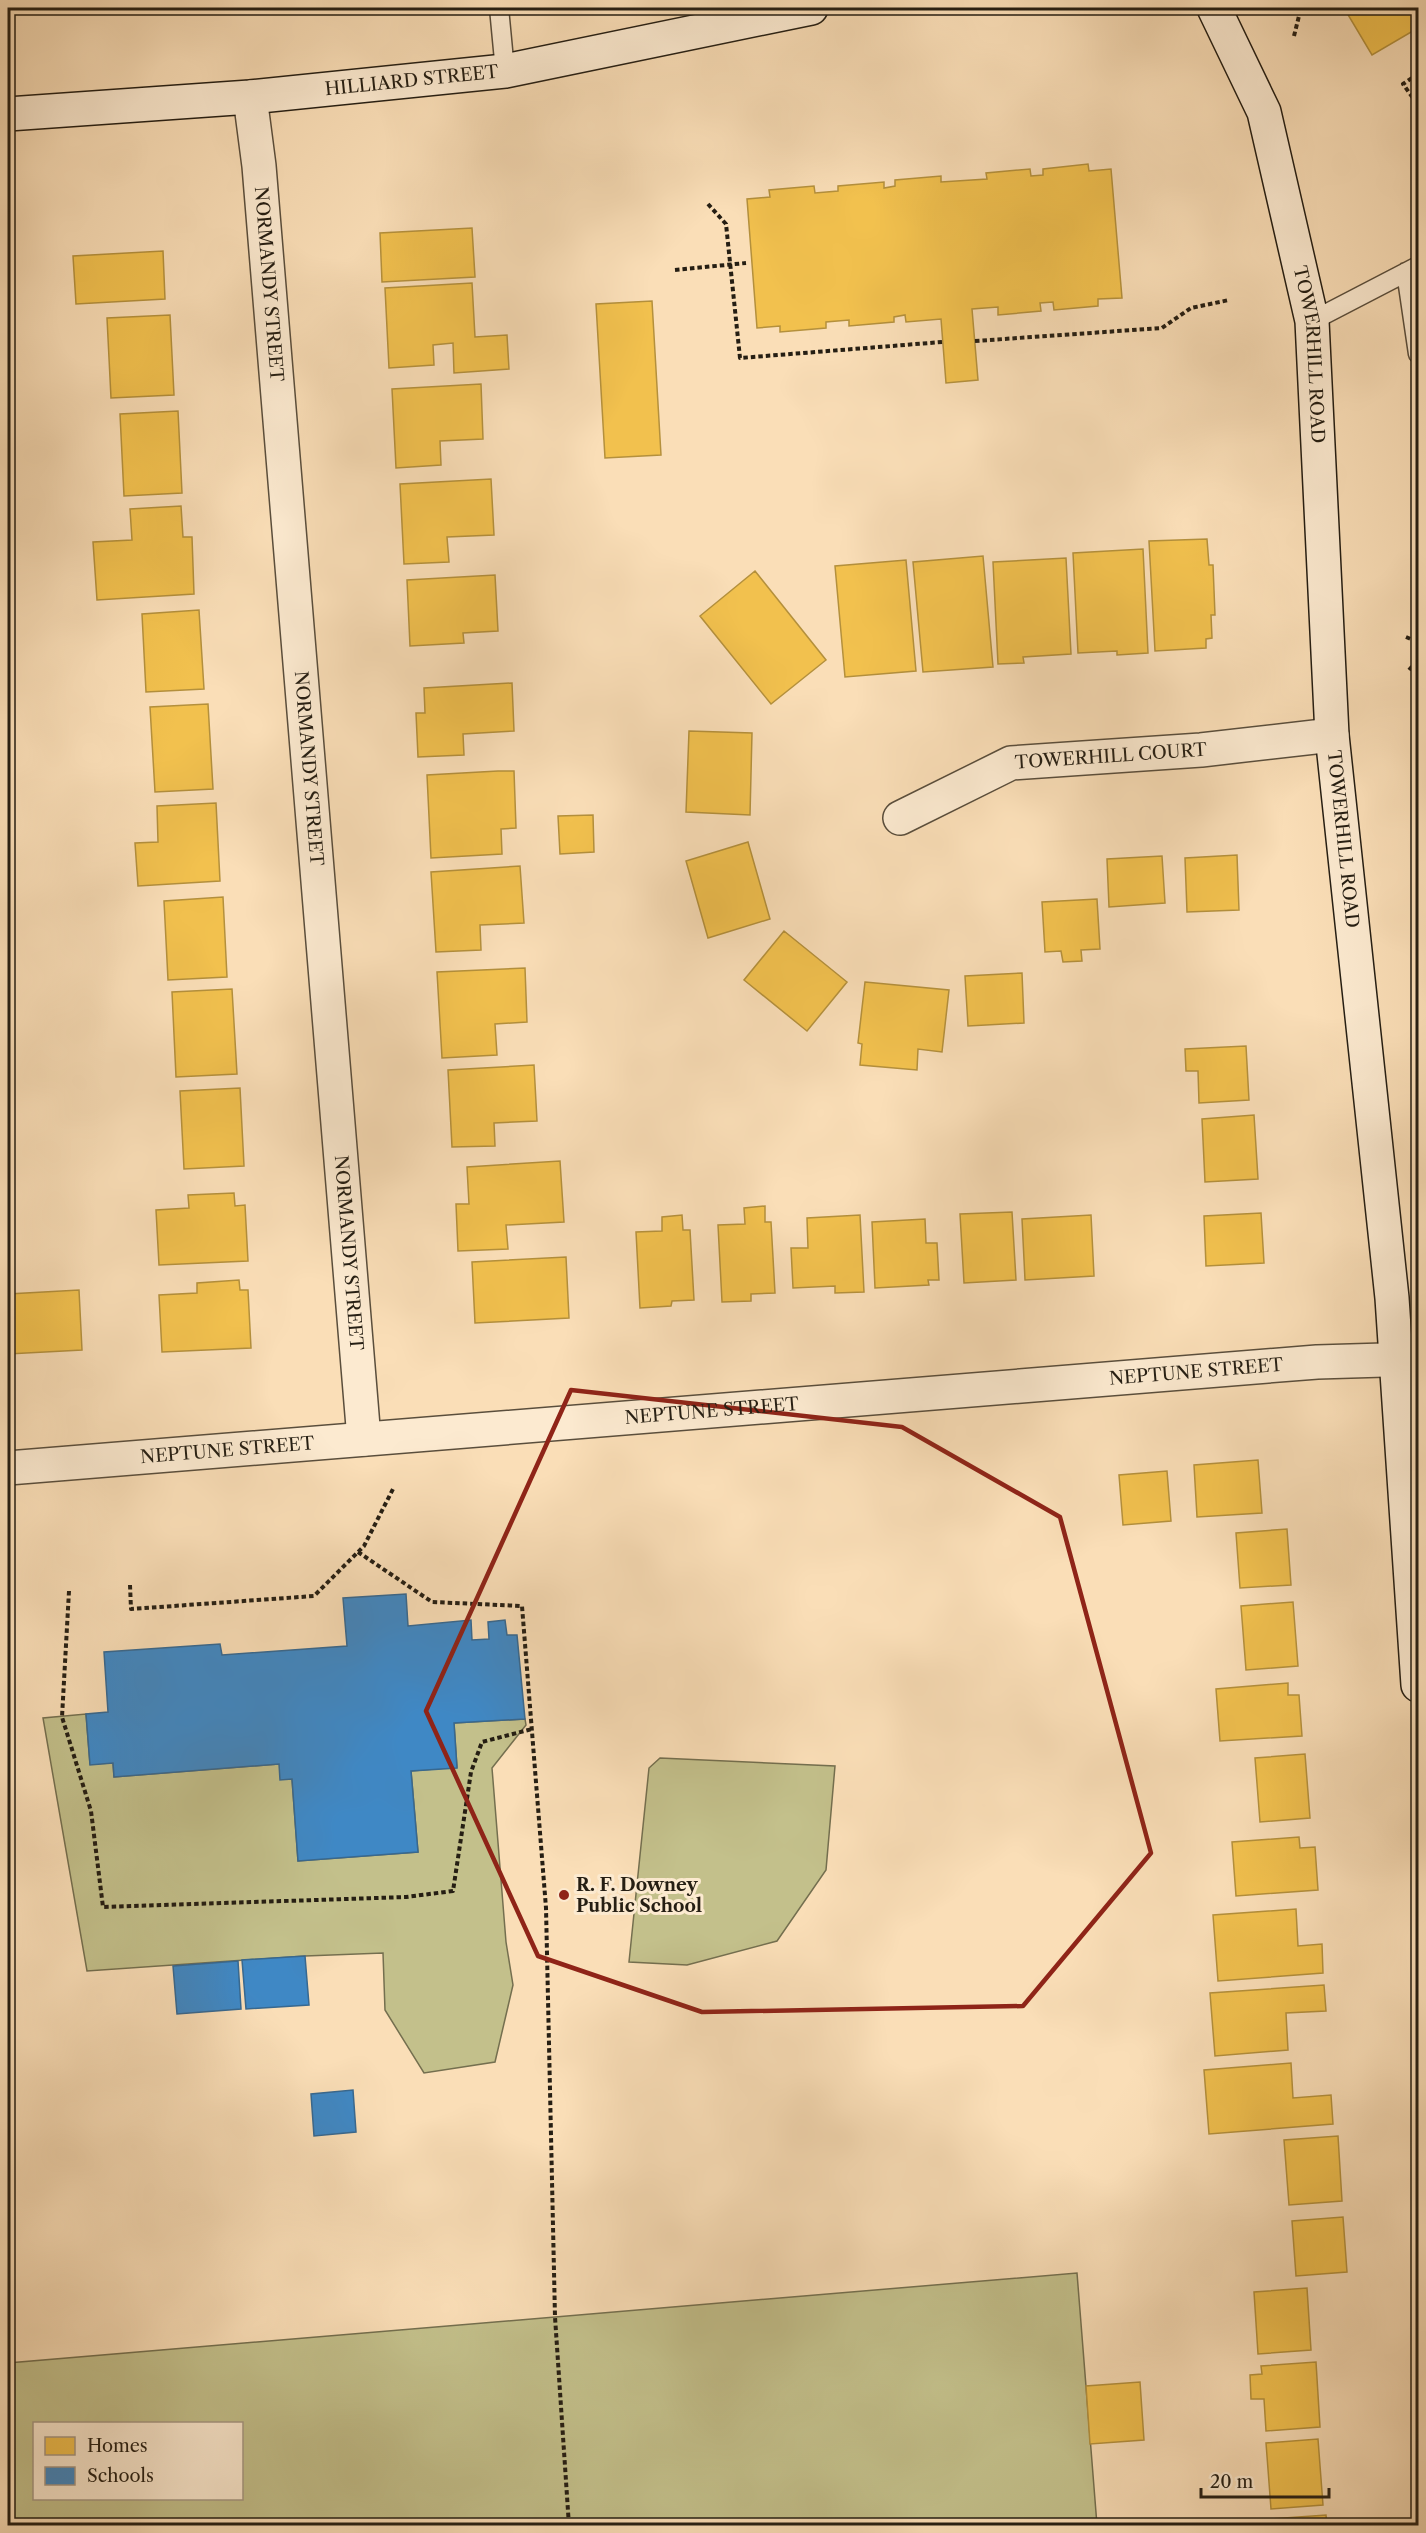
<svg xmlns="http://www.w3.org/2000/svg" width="1426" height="2533" font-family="'Libre Caslon Text',serif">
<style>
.green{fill:#c3c08b;stroke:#746f4f;stroke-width:1.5;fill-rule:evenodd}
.homes{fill:#f2c14e;stroke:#b4903c;stroke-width:1.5}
.schools{fill:#3f88c5;stroke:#376890;stroke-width:1.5}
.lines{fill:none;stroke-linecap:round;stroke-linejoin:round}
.lane-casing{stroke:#5a4e3c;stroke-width:21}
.street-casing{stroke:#5a4e3c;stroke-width:36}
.secondary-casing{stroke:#251e13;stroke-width:36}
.path{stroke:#251e13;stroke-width:4;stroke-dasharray:4.5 3;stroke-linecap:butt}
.lane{stroke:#fcead0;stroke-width:18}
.street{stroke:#fcead0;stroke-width:33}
.secondary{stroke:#fcead0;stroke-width:33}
.marked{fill:none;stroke:#8f2418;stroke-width:4.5;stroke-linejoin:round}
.poi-dot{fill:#8f2418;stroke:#fcead0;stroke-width:2}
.labels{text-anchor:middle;stroke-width:6;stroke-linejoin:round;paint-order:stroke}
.street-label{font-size:18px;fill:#251e13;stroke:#fcead0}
.poi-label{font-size:18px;font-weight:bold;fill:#251e13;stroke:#fcead0;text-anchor:start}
</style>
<rect width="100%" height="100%" fill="#fadeb7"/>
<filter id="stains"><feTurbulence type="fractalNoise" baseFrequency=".00333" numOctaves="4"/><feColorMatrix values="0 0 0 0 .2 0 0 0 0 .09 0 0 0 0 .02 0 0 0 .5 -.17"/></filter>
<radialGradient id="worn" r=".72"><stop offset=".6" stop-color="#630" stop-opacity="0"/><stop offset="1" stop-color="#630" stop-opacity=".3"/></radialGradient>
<path class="green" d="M 86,1714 L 90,1764 L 113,1763 L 114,1777 L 279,1764 L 292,1779 L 298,1861 L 418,1852 L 411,1771 L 457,1767 L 454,1723 L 525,1719 L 526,1725 L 492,1768 L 506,1942 L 513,1985 L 495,2062 L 424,2073 L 385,2010 L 383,1953 L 305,1956 L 87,1971 L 43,1718 Z
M 660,1758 L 835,1766 L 826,1870 L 777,1941 L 687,1965 L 629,1962 L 649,1768 Z
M 1077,2273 L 1097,2525 L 8,2526 L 8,2363 ZM 34,2424 L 242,2424 L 242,2498 L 34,2498 Z"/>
<path class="homes" d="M 1344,8 L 1418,8 L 1418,28 L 1372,55 Z
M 1088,164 L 1089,171 L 1111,169 L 1122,298 L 1098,299 L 1098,306 L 1054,310 L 1053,302 L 1040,303 L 1041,311 L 998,315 L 998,307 L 972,309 L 978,380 L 946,383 L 941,319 L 906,322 L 905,315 L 894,317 L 894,322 L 849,326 L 849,320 L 826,322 L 826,328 L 780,332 L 780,326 L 757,328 L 747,199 L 770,197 L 769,190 L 814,186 L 815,193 L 838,191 L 838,186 L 884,182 L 884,188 L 895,186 L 895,180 L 941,176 L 941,182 L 987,179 L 986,173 L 1030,169 L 1031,176 L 1043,175 L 1043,169 Z
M 472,228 L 475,277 L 382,282 L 380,233 Z
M 163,251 L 165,299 L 76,304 L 73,256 Z
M 472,283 L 475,337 L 507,335 L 509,369 L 454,373 L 453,343 L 433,345 L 434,365 L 389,368 L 385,288 Z
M 652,301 L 661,455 L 605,458 L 596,304 Z
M 170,315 L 174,395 L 111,398 L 107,318 Z
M 481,384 L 483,439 L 440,441 L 441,465 L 396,468 L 392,389 Z
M 178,411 L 182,493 L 124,496 L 120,414 Z
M 491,479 L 494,535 L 447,537 L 449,562 L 404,564 L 400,484 Z
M 181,506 L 183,537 L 192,537 L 194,594 L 97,600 L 93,542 L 132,540 L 130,509 Z
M 1207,539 L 1209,565 L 1213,565 L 1215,615 L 1211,615 L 1212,638 L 1206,639 L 1206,648 L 1155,651 L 1149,541 Z
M 1143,549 L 1148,653 L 1117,655 L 1117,651 L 1078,653 L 1073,553 Z
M 983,556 L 993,667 L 923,672 L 913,562 Z
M 1066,558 L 1071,654 L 1023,657 L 1024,663 L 998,664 L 993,562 Z
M 906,560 L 916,671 L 845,677 L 835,566 Z
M 755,571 L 826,660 L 771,704 L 700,616 Z
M 495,575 L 498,631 L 463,633 L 464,643 L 410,646 L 407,580 Z
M 199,610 L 204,689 L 146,692 L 142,614 Z
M 512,683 L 514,731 L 463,734 L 464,755 L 418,757 L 416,713 L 425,713 L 424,688 Z
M 208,704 L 213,789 L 155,792 L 150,707 Z
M 689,731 L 752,733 L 750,815 L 686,812 Z
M 498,771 L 514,771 L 516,828 L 501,829 L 502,854 L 431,858 L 427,775 Z
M 216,803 L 220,881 L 138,886 L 135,843 L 158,842 L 157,806 Z
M 593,815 L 594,852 L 560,854 L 558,816 Z
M 748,842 L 770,919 L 708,938 L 686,861 Z
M 1237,855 L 1239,910 L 1187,912 L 1185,858 Z
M 1162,856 L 1165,903 L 1109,907 L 1107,859 Z
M 520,866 L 524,923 L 480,925 L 481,950 L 436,952 L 431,872 Z
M 223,897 L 227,977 L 168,980 L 164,901 Z
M 1097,899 L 1100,949 L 1081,950 L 1082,961 L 1063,962 L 1061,951 L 1045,952 L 1042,902 Z
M 784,931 L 847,982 L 807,1031 L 744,980 Z
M 525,968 L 527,1022 L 495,1024 L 497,1055 L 442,1058 L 437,972 Z
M 1022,973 L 1024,1023 L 968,1026 L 965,976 Z
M 865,982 L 949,990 L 942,1052 L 918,1049 L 917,1070 L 860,1065 L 862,1044 L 858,1043 Z
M 232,989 L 237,1074 L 176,1077 L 172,992 Z
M 1246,1046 L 1249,1100 L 1199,1103 L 1198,1071 L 1186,1071 L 1185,1049 Z
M 534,1065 L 537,1121 L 494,1123 L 495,1146 L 452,1147 L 448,1070 Z
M 240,1088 L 244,1166 L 184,1169 L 180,1091 Z
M 1254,1115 L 1258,1179 L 1205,1182 L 1202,1119 Z
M 560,1161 L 564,1222 L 506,1225 L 508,1249 L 458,1251 L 456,1204 L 469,1204 L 467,1167 Z
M 234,1193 L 235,1206 L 245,1205 L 248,1261 L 159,1265 L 156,1210 L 189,1208 L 188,1195 Z
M 765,1206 L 765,1222 L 771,1222 L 775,1293 L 751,1294 L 751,1301 L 722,1302 L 718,1225 L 745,1224 L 744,1208 Z
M 1012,1212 L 1016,1280 L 964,1283 L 960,1214 Z
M 1261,1213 L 1264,1263 L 1206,1266 L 1204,1216 Z
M 682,1215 L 683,1230 L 690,1230 L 694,1300 L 672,1301 L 671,1306 L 640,1308 L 636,1232 L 662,1231 L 662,1217 Z
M 860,1215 L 864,1292 L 835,1293 L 835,1286 L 793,1288 L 791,1248 L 808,1248 L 807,1218 Z
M 1091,1215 L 1094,1276 L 1025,1280 L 1022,1219 Z
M 925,1219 L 926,1243 L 937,1243 L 939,1280 L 928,1280 L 929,1285 L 875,1288 L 872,1222 Z
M 566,1257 L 569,1318 L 475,1323 L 472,1262 Z
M 239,1280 L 240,1290 L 248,1290 L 251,1348 L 162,1352 L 159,1295 L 197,1293 L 197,1283 Z
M 79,1290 L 82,1350 L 8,1354 L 8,1294 Z
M 1258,1460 L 1262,1513 L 1197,1517 L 1194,1465 Z
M 1167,1471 L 1171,1521 L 1123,1525 L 1119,1475 Z
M 1287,1529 L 1291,1585 L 1240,1588 L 1236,1533 Z
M 1293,1602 L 1298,1666 L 1246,1670 L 1241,1606 Z
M 1288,1683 L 1288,1695 L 1299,1695 L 1302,1736 L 1220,1741 L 1216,1689 Z
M 1305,1754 L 1310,1818 L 1260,1822 L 1255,1758 Z
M 1299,1837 L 1300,1848 L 1315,1847 L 1318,1890 L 1236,1896 L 1232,1842 Z
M 1296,1909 L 1298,1946 L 1322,1944 L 1323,1973 L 1218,1981 L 1213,1915 Z
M 1324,1985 L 1326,2011 L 1286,2013 L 1288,2050 L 1215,2056 L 1210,1993 Z
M 1291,2063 L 1293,2098 L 1331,2095 L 1333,2124 L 1209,2134 L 1204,2070 Z
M 1338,2136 L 1342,2201 L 1289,2205 L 1284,2140 Z
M 1343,2217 L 1347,2272 L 1296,2276 L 1292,2221 Z
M 1307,2288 L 1311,2350 L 1258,2354 L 1254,2292 Z
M 1316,2362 L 1320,2427 L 1266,2431 L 1264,2399 L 1251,2399 L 1250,2375 L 1262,2374 L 1261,2366 Z
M 1140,2382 L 1144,2440 L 1090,2444 L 1086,2386 Z
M 1318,2439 L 1323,2505 L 1271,2509 L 1266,2443 Z
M 1326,2515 L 1327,2526 L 1258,2526 L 1258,2520 Z"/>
<path class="schools" d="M 406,1594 L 408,1626 L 471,1620 L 472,1640 L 489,1639 L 488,1622 L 505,1620 L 507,1635 L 517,1635 L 525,1719 L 454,1723 L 457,1768 L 411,1771 L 418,1852 L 298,1861 L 292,1779 L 280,1780 L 279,1764 L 114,1777 L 113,1763 L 90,1765 L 86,1714 L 108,1712 L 104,1652 L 220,1644 L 222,1655 L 347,1646 L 343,1598 Z
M 305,1956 L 309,2005 L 246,2009 L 242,1960 Z
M 238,1961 L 241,2009 L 177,2014 L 173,1966 Z
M 353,2090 L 356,2132 L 314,2136 L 311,2094 Z"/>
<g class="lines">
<defs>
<path id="lane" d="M 499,8 L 505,71
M 1406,272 L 1418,354
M 1312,321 L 1418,266"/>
<g id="street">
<path id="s1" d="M 250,97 L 259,166 L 364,1439"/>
<path id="s2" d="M 900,818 L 1011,763 L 1201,750 L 1332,735"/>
<path id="s3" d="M 8,1468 L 1317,1362 L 1418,1359"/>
</g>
<g id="secondary">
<path id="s4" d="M 1214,8 L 1264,112 L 1312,321 L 1332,735 L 1392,1298 L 1418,1685"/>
<path id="s5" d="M 8,114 L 250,97 L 505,71 L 811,8"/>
</g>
</defs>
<use href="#lane" class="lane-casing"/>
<use href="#street" class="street-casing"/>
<use href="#secondary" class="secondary-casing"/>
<path class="path" d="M 1294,36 L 1301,8
M 1418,74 L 1403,84 L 1418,105
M 708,204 L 726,224 L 740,358 L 942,342
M 675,270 L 746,263
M 975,341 L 1162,328 L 1191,308 L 1229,300
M 1406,637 L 1418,642
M 1409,670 L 1418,660
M 358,1552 L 432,1602 L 522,1606 L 546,1908 L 555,2317 L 569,2526
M 130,1585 L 131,1609 L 314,1596 L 364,1546 L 394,1487
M 69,1591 L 62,1717 L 91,1811 L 103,1907 L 406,1897 L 453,1891 L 471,1772 L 482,1742 L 532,1729"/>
<use href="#lane" class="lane"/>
<use href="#street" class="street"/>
<use href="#secondary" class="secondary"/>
</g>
<path class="marked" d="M 571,1390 L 902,1427 L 1060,1517 L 1151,1853 L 1023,2006 L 702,2012 L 538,1956 L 426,1711 Z"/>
<circle class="poi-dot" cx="564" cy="1895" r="6"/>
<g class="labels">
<g class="street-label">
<text dy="6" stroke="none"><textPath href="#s5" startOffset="405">HILLIARD STREET</textPath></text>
<text dy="6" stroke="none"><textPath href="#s1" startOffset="188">NORMANDY STREET</textPath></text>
<text dy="6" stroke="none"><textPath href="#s4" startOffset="363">TOWERHILL ROAD</textPath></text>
<text dy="6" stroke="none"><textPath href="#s2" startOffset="224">TOWERHILL COURT</textPath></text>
<text dy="6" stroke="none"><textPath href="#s1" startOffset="674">NORMANDY STREET</textPath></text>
<text dy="6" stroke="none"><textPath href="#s4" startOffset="849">TOWERHILL ROAD</textPath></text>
<text dy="6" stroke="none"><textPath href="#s1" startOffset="1160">NORMANDY STREET</textPath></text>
<text dy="6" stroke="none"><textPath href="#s3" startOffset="1192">NEPTUNE STREET</textPath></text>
<text dy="6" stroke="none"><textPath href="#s3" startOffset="706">NEPTUNE STREET</textPath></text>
<text dy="6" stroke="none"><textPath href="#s3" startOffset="220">NEPTUNE STREET</textPath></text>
</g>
<g class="poi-label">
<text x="576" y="1891">R. F. Downey<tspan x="576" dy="21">Public School</tspan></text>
</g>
</g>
<rect width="1426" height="2533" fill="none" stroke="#fadeb7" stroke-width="30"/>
<rect x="9" y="9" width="1408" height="2515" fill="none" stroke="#251e13" stroke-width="3"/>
<rect x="15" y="15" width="1396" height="2503" fill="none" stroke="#251e13" stroke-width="1.5"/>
<rect x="33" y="2422" width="210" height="78" fill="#fcead0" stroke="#a69884" stroke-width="1.5"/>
<rect x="45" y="2437" width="30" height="18" fill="#f2c14e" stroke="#a69884" stroke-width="1.5"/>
<text x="87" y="2452" font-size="18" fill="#251e13">Homes</text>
<rect x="45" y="2467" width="30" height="18" fill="#3f88c5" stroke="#a69884" stroke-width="1.5"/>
<text x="87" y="2482" font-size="18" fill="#251e13">Schools</text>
<path d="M1201 2488v9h128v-9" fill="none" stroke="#251e13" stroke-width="3"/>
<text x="1210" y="2488" font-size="18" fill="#251e13" stroke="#fcead0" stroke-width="4.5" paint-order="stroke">20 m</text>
<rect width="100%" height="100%" filter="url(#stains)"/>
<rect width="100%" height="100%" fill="url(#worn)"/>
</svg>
